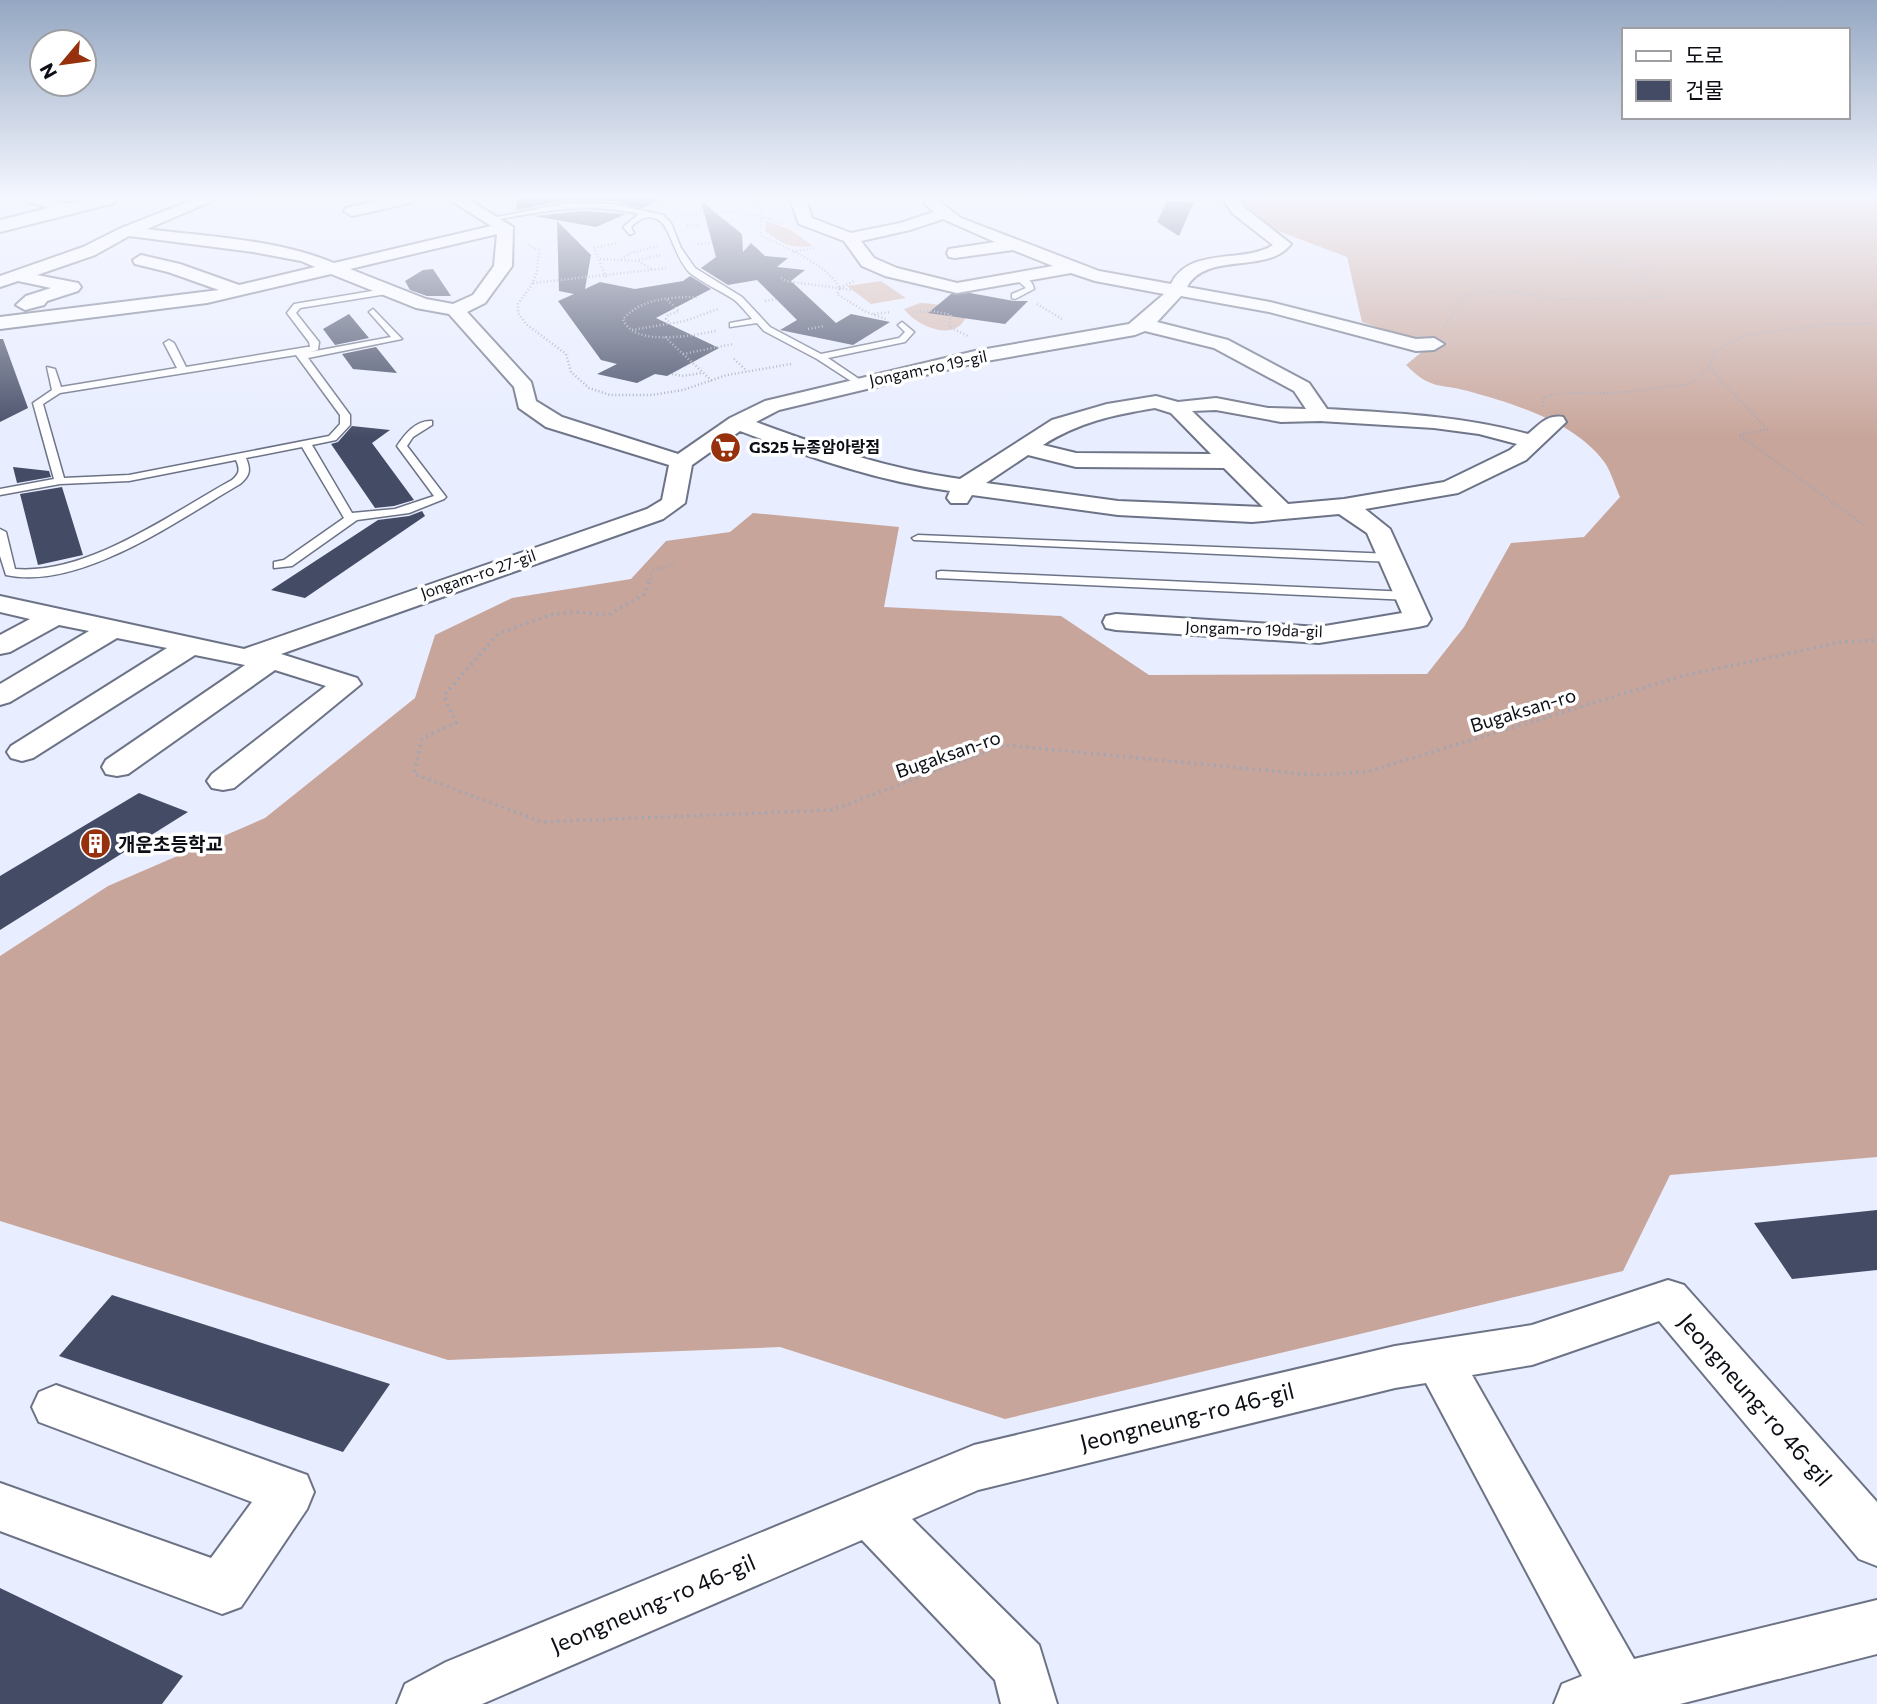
<svg xmlns="http://www.w3.org/2000/svg" width="1877" height="1704" font-family="Commissioner,'Noto Sans KR',sans-serif">
<style>
.green{fill:#d3b4ab}
.forest{fill:#c8a59a}
.building{fill:#444b65}
.lines{fill:none;stroke-linecap:round;stroke-linejoin:round}
.service-casing{stroke:#6d7386;stroke-width:3}
.minor-casing{stroke:#6d7386;stroke-width:4}
.primary-casing{stroke:#6d7386;stroke-width:4}
.path-far1{stroke:#a1a5b4;stroke-width:2.5;stroke-dasharray:1 2.5;stroke-linecap:butt}
.path{stroke:#a1a5b4;stroke-width:3.5;stroke-dasharray:2 4.5;stroke-linecap:butt}
.service{fill:#fff;fill-rule:evenodd}
.minor{fill:#fff;fill-rule:evenodd}
.primary{fill:#fff;fill-rule:evenodd}
.labels{text-anchor:middle;stroke-width:7;stroke-linejoin:round;paint-order:stroke}
.far-street-label{font-size:16px;fill:#0d0f16;stroke:#fff}
.far-poi-label{font-size:16px;font-weight:bold;fill:#0d0f16;stroke:#fff;text-anchor:start}
.street-label{font-size:19px;fill:#0d0f16;stroke:#fff}
.poi-label{font-size:19px;font-weight:bold;fill:#0d0f16;stroke:#fff;text-anchor:start}
.near-street-label{font-size:23px;fill:#0d0f16;stroke:#fff}
</style>
<rect width="100%" height="100%" fill="#e8edff"/>
<path class="green" d="M 766,221 L 789,229 L 813,246 C 789,249 784,244 765,231 Z
M 881,281 L 906,298 L 871,304 L 847,286 Z
M 920,303 C 938,303 951,308 967,314 C 958,344 917,327 904,309 Z"/>
<path class="forest" d="M 1239,199 L 1877,199 L 1877,1157 L 1670,1175 L 1623,1271 L 1005,1419 L 780,1347 L 448,1360 L 0,1221 L 0,956 L 108,886 L 265,818 L 415,698 L 435,635 L 512,598 L 631,579 L 666,541 L 730,532 L 753,513 L 899,527 L 884,607 L 1061,616 L 1149,675 L 1427,674 L 1464,627 L 1511,543 L 1584,537 L 1620,497 C 1615,486 1611,472 1605,463 C 1576,422 1514,404 1468,391 C 1437,383 1431,390 1406,365 L 1430,345 L 1362,322 L 1347,257 L 1273,229 Z"/>
<path class="building" d="M 517,199 L 660,199 L 661,200 L 642,208 L 614,201 L 566,200 L 516,210 Z
M 701,201 L 742,234 L 743,252 L 751,243 L 765,256 L 788,258 L 777,267 L 805,270 L 791,281 L 836,323 L 851,314 L 890,322 L 853,345 L 780,330 L 797,320 L 757,280 L 728,285 L 701,268 L 716,257 Z
M 1167,201 L 1194,202 L 1179,236 L 1157,222 Z
M 583,211 L 626,214 L 596,227 L 534,216 Z
M 557,221 L 591,255 L 585,289 L 600,282 L 635,289 L 683,281 L 690,276 L 711,289 L 656,318 L 719,348 L 667,376 L 655,374 L 637,383 L 597,374 L 617,364 L 601,360 L 558,301 L 574,294 L 559,291 Z
M 433,269 L 451,296 L 427,296 L 410,290 L 405,281 L 423,270 Z
M 970,293 L 1014,301 L 1028,301 L 1005,324 L 928,313 L 951,294 Z
M 349,314 L 369,338 L 335,345 L 323,329 Z
M 0,339 L 3,339 L 28,408 L 0,422 Z
M 376,347 L 397,373 L 353,369 L 342,354 Z
M 352,426 L 390,430 L 372,443 L 414,500 L 394,506 L 375,508 L 331,444 L 338,442 Z
M 13,467 L 49,471 L 51,477 L 17,483 Z
M 62,487 L 83,555 L 38,565 L 20,494 Z
M 422,511 L 425,516 L 305,598 L 271,590 L 378,520 L 409,516 Z
M 139,793 L 188,812 L 0,930 L 0,876 Z
M 1877,1210 L 1877,1270 L 1792,1279 L 1754,1223 Z
M 112,1295 L 390,1384 L 343,1452 L 59,1356 Z
M 0,1588 L 183,1676 L 162,1704 L 0,1704 Z"/>
<g class="lines">
<defs>
<path id="service" d="M 566,203 L 614,204 L 663,215 L 671,223 L 681,248 L 695,268 L 742,297 L 770,327 L 821,354 L 899,338 L 905,332 L 898,325 L 902,322 L 914,332 L 905,342 L 828,358 L 865,383 L 857,385 L 817,359 L 764,331 L 757,323 L 730,327 L 730,323 L 752,319 C 746,312 740,304 733,299 C 719,290 703,283 690,273 C 676,260 670,228 660,221 C 649,213 639,219 631,227 L 634,233 L 630,235 L 623,227 L 639,214 C 586,202 543,211 491,221 L 487,219 Z
M 1016,275 C 1024,274 1033,281 1034,289 L 1015,299 L 1012,298 L 1012,294 L 1026,288 L 1016,279 Z
M 390,288 L 393,289 L 393,293 L 300,308 L 296,313 L 319,342 L 318,350 L 310,352 L 391,337 L 369,312 L 373,309 L 402,339 L 308,358 L 350,415 L 350,425 L 336,440 L 312,445 L 352,513 L 395,509 L 434,496 L 397,446 C 405,434 416,420 432,421 L 432,425 L 413,437 L 407,446 L 446,497 L 444,499 L 409,513 L 357,520 L 292,566 L 274,568 L 274,562 L 284,560 L 344,518 L 302,447 L 246,458 C 251,470 250,476 240,484 C 178,520 80,591 6,575 L 0,556 L 0,529 L 6,532 L 15,569 C 88,575 170,514 232,480 C 240,473 240,469 236,460 L 129,481 L 60,484 L 0,495 L 0,489 L 54,479 L 33,403 L 52,390 L 47,367 L 55,369 L 61,387 L 177,368 L 164,343 L 169,340 L 174,343 L 186,367 L 307,347 L 310,347 L 309,342 L 287,313 L 294,304 ZM 296,355 L 340,415 L 340,424 L 329,436 L 129,475 L 64,478 L 43,404 L 60,393 Z
M 918,535 L 1392,554 L 1398,558 L 1392,562 L 914,540 L 912,538 Z
M 941,571 L 1409,592 L 1415,596 L 1409,600 L 937,578 L 937,572 Z"/>
<path id="minor" d="M 26,199 L 52,199 L 76,206 L 78,209 L 70,214 L 28,202 Z
M 195,199 L 217,199 L 147,229 C 209,237 276,239 334,263 L 491,226 L 449,199 L 468,199 L 513,227 L 512,266 L 485,303 L 467,312 L 531,382 L 536,401 L 562,417 L 678,454 L 730,418 L 765,401 L 975,351 L 1129,324 L 1164,294 L 1095,281 L 1071,273 L 957,293 L 885,276 L 862,266 L 844,241 L 799,224 L 790,199 L 806,199 L 812,218 L 851,233 L 900,223 L 934,212 L 924,203 L 925,199 L 941,199 L 940,202 L 961,218 L 1099,271 L 1171,284 C 1189,246 1244,264 1273,245 L 1232,213 L 1223,199 L 1238,199 L 1244,207 L 1291,244 C 1268,275 1206,251 1187,287 L 1270,302 L 1416,339 L 1434,338 L 1444,344 L 1434,350 L 1416,351 L 1269,312 L 1181,296 L 1157,322 L 1228,340 L 1309,383 L 1327,409 C 1396,413 1461,416 1528,434 C 1539,425 1547,414 1563,417 L 1566,422 L 1526,460 L 1458,493 L 1365,509 L 1390,529 L 1431,619 L 1427,625 L 1418,627 L 1319,643 L 1116,630 L 1106,628 L 1103,622 L 1106,616 L 1116,614 L 1319,627 L 1402,613 L 1367,533 L 1339,514 L 1252,522 L 1118,515 L 972,495 L 967,503 L 951,503 L 947,498 L 950,491 C 878,481 808,457 740,431 L 692,465 L 685,503 L 663,519 L 281,654 L 357,678 L 361,684 L 234,788 L 223,790 L 212,788 L 207,781 L 212,774 L 326,686 L 275,670 L 128,774 L 117,776 L 106,774 L 102,767 L 106,760 L 245,665 L 195,655 L 33,758 L 22,761 L 11,758 L 7,752 L 11,746 L 167,648 L 117,638 L 10,702 L 0,705 L 0,684 L 89,631 L 59,625 L 10,652 L 0,654 L 0,635 L 30,619 L 0,612 L 0,596 L 244,649 L 647,509 L 662,500 L 669,465 L 546,427 L 519,408 L 514,387 L 449,314 L 416,308 L 331,274 L 207,303 L 0,329 L 0,317 L 219,290 L 168,272 L 135,264 L 133,260 L 141,255 L 180,264 L 239,285 L 315,267 L 301,261 L 253,252 L 129,236 L 95,255 L 37,275 L 78,283 L 81,287 L 78,291 L 47,301 L 44,305 L 25,310 L 16,305 L 26,296 L 51,288 L 18,281 L 0,287 L 0,276 L 83,247 L 121,228 ZM 943,219 L 995,242 L 949,249 L 947,253 L 949,257 L 955,258 L 1013,250 L 1053,266 L 957,283 L 897,268 L 874,258 L 861,241 L 910,230 ZM 497,234 L 494,266 L 473,295 L 453,304 L 426,299 L 350,269 ZM 1145,331 L 1214,348 L 1294,391 L 1306,409 L 1268,408 L 1216,398 L 1178,402 L 1156,396 L 1107,404 L 1052,420 L 960,479 C 889,469 823,447 756,422 L 779,410 L 975,363 L 1135,335 ZM 1155,408 L 1171,413 L 1211,454 L 1076,453 L 1043,445 C 1079,422 1113,415 1155,408 ZM 1216,410 L 1281,422 L 1320,421 L 1434,428 L 1479,434 L 1517,444 L 1510,450 L 1444,482 L 1344,499 L 1288,504 L 1192,411 ZM 1028,455 L 1076,467 L 1224,468 L 1263,507 L 1118,501 L 986,483 Z
M 385,199 L 416,199 L 414,202 L 352,216 L 344,211 L 346,208 Z
M 1668,1280 L 1684,1285 L 1877,1502 L 1877,1566 L 1859,1559 L 1659,1321 L 1532,1365 L 1472,1375 L 1634,1659 L 1877,1600 L 1877,1654 L 1680,1704 L 1554,1704 L 1562,1684 L 1582,1676 L 1426,1383 L 1395,1388 L 978,1490 L 912,1519 L 1039,1645 L 1057,1704 L 1001,1704 L 995,1680 L 862,1540 L 482,1704 L 397,1704 L 405,1684 L 446,1662 L 974,1445 L 1395,1346 L 1532,1325 Z
M 56,1385 L 307,1475 L 314,1492 L 307,1509 L 241,1607 L 222,1614 L 0,1531 L 0,1483 L 211,1558 L 252,1502 L 39,1422 L 32,1407 L 39,1392 Z"/>
<path id="primary" d="M 85,199 L 117,199 L 114,203 L 0,232 L 0,220 Z"/>
</defs>
<use href="#service" class="service-casing"/>
<use href="#minor" class="minor-casing"/>
<use href="#primary" class="primary-casing"/>
<path class="path-far1" d="M 754,199 L 762,214 L 760,235 C 787,249 823,261 840,288 L 837,294 L 866,312 L 886,319
M 1543,208 L 1554,199
M 682,215 C 717,210 750,210 783,224
M 687,226 L 699,225
M 698,244 L 712,243
M 529,245 L 539,250 L 537,272 L 531,286 L 518,304 L 518,313 L 526,324 L 566,354 L 571,372 L 589,388 L 610,395 L 652,395 L 683,390 L 727,375 L 791,364
M 793,252 L 815,248
M 600,259 L 638,261 L 653,270
M 621,259 L 631,253 L 658,246
M 639,260 L 661,255
M 606,277 L 594,248 L 618,243
M 781,278 L 786,281 L 852,290
M 533,283 L 668,268
M 840,288 L 856,280
M 697,297 C 671,297 642,298 623,319 C 633,348 694,335 716,331
M 667,300 L 679,311 L 668,315 L 666,319 L 670,323
M 765,301 L 776,299
M 1037,304 L 1062,319
M 913,312 L 933,311 L 951,315 L 949,327 L 968,336
M 874,314 L 891,312
M 1444,328 L 1464,295 L 1502,290 L 1560,299 L 1665,297 L 1639,275 L 1656,269 L 1581,258 L 1568,249
M 808,329 L 824,326
M 632,330 L 685,321 L 718,309
M 665,337 L 713,382
M 683,354 L 733,344
M 734,359 L 747,371
M 1709,367 L 1767,429 L 1739,435 L 1864,525
M 672,374 L 682,376 L 702,373
M 1543,406 L 1542,398 L 1562,393 L 1616,393 L 1690,384 L 1709,367 L 1716,350 L 1746,335 L 1830,324 L 1877,323
M 649,583 L 653,570 L 677,564"/>
<path class="path" d="M 649,582 L 645,594 L 608,615 L 575,612 L 549,615 L 498,634 L 444,695 L 456,723 L 422,738 L 414,774 L 542,822 L 832,810 L 1005,745 L 1314,775 L 1366,772 L 1682,676 L 1842,642 L 1877,640"/>
<use href="#service" class="service"/>
<use href="#minor" class="minor"/>
<use href="#primary" class="primary"/>
</g>
<linearGradient id="sky" x2="0" y2="1"><stop stop-color="#94a7c2"/><stop offset="0.45" stop-color="#f5f7ff"/><stop offset="1" stop-color="#f5f7ff" stop-opacity="0"/></linearGradient>
<rect width="1877" height="438" fill="url(#sky)"/>
<defs>
<symbol id="supermarket-disc" viewBox="-11 -11 22 22"><circle r="9.5" fill="#97300d" stroke="#fff"/><path d="M-6-5.5h2.5l.6 2H6L4.5 2H-2.5L-4.4-4H-6ZM-1.5 3.2a1.3 1.3 0 1 0 .1 0ZM3 3.2a1.3 1.3 0 1 0 .1 0Z" fill="#fff"/></symbol>
<symbol id="building-disc" viewBox="-11 -11 22 22"><circle r="9.5" fill="#97300d" stroke="#fff"/><path d="M-4-6H4V6H1V3H-1V6H-4ZM-2.5-4.3h1.7v1.8h-1.7ZM.8-4.3h1.7v1.8H.8ZM-2.5-1h1.7V.8h-1.7ZM.8-1h1.7V.8H.8Z" fill="#fff"/></symbol>
</defs>
<g fill-rule="evenodd">
<use href="#supermarket-disc" x="708" y="430" width="35" height="35"/>
<use href="#building-disc" x="78" y="826" width="35" height="35"/>
</g>
<g class="labels">
<g class="far-street-label">
<text transform="translate(928 368) rotate(-12)" y="6">Jongam-ro 19-gil</text>
<text transform="translate(478 574) rotate(-19)" y="6">Jongam-ro 27-gil</text>
<text transform="translate(1254 629) rotate(2)" y="6">Jongam-ro 19da-gil</text>
</g>
<g class="far-poi-label">
<text x="749" y="453">GS25 뉴종암아랑점</text>
</g>
<g class="street-label">
<text transform="translate(1523 710) rotate(-17)" y="7">Bugaksan-ro</text>
<text transform="translate(948 754) rotate(-19)" y="7">Bugaksan-ro</text>
</g>
<g class="poi-label">
<text x="118" y="851">개운초등학교</text>
</g>
<g class="near-street-label">
<text transform="translate(1755 1400) rotate(49)" y="8">Jeongneung-ro 46-gil</text>
<text transform="translate(1187 1417) rotate(-14)" y="8">Jeongneung-ro 46-gil</text>
<text transform="translate(653 1604) rotate(-23)" y="8">Jeongneung-ro 46-gil</text>
</g>
</g>
<rect x="1622" y="28" width="228" height="91" fill="#ffffff" stroke="#9e9fa2" stroke-width="2"/>
<rect x="1636" y="51" width="35" height="10" fill="#ffffff" stroke="#9e9fa2" stroke-width="2"/>
<text x="1685" y="63" font-size="21" fill="#0d0f16">도로</text>
<rect x="1636" y="80" width="35" height="21" fill="#444b65" stroke="#9e9fa2" stroke-width="2"/>
<text x="1685" y="98" font-size="21" fill="#0d0f16">건물</text>
<g transform="translate(63 63) rotate(241)"><circle r="33" fill="#ffffff" stroke="#9e9fa2" stroke-width="2"/>
<path d="M0-5L12 26L0 18L-12 26Z" fill="#97300d"/>
<text y="-10" font-size="19" font-weight="bold" text-anchor="middle" fill="#0d0f16">N</text>
</g>
</svg>
